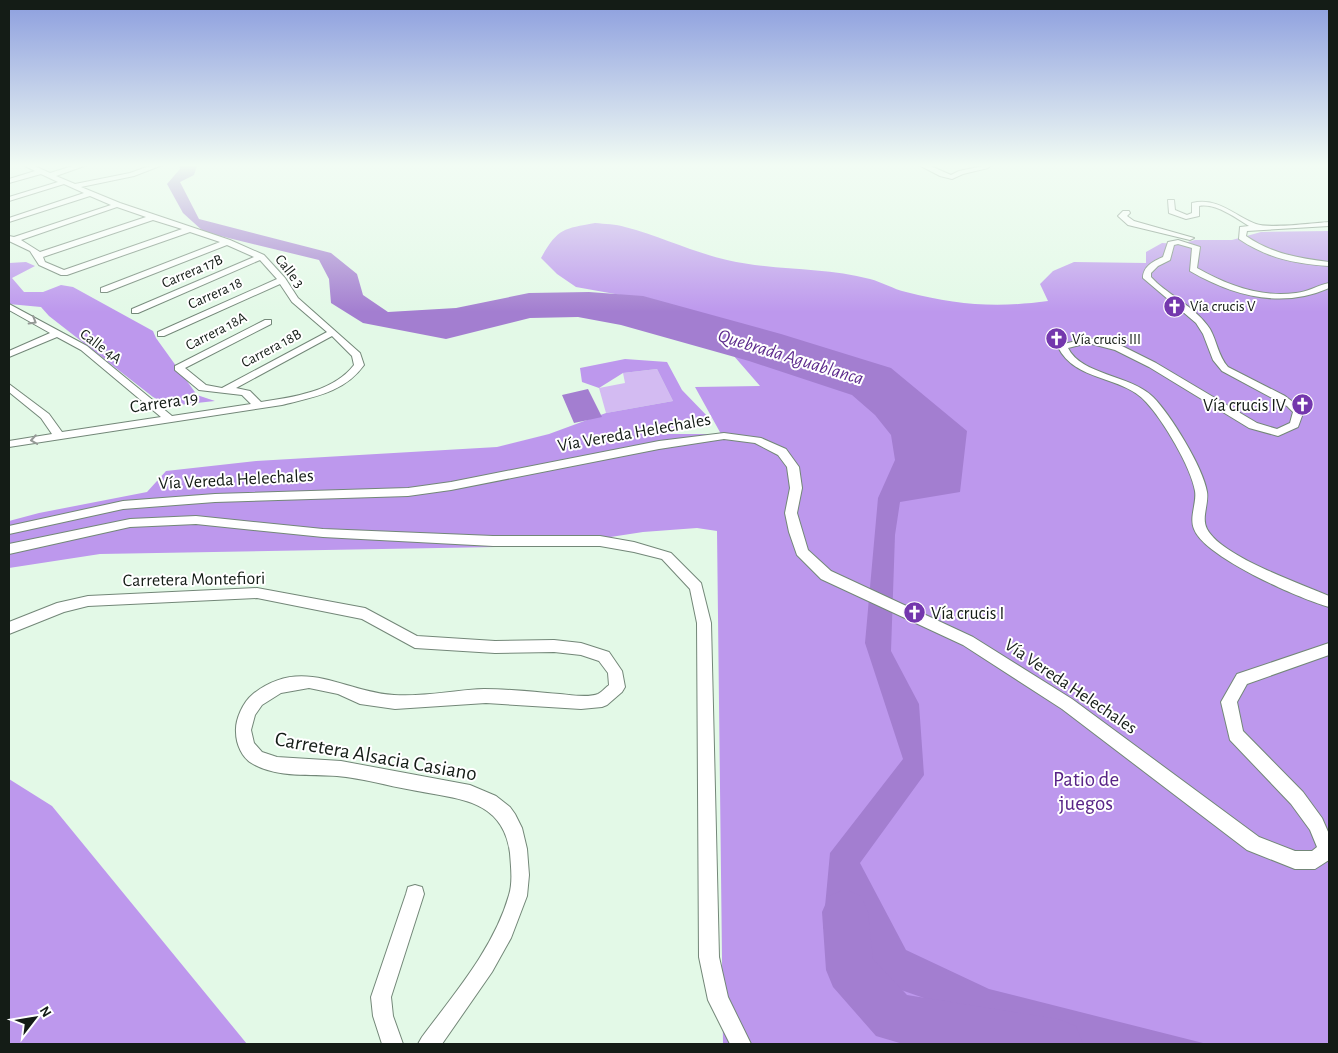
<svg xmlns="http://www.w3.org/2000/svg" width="1338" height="1053" font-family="'Alegreya Sans',sans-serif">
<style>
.green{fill:#d3bbf2}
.forest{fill:#bd98ed}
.water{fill:#a37ed0}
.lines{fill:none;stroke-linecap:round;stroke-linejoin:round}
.river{fill:#a37ed0;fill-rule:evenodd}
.minor-casing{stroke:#738778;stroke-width:2}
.minor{fill:#fff;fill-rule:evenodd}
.oneway{stroke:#959996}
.labels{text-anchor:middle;stroke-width:4;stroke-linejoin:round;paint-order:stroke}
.far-street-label{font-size:15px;fill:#141c16;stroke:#fff}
.far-poi-label{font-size:15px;fill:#141c16;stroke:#fff;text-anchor:start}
.street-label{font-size:18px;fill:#141c16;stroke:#fff}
.poi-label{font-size:18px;fill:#141c16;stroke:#fff;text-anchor:end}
.water-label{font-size:19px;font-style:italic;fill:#5e2b8d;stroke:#fff}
.near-street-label{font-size:21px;fill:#141c16;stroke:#fff}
.near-park-label{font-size:21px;fill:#582486;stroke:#fff}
</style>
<rect width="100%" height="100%" fill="#e3f9e7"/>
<path class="green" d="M 657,369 L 673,401 L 606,413 L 599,388 L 625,383 L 623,373 Z"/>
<path class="forest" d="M 595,223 C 605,224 616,224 625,227 C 660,236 692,252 727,260 C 774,271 823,267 870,279 C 882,282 893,289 906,292 C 957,305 996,308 1048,301 L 1040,284 L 1053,271 L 1074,262 L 1146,263 L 1146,252 L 1162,243 L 1181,244 L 1195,240 L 1232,240 L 1261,232 L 1329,231 L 1329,1044 L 723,1044 L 717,531 L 697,528 L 643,532 L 552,546 L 100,554 L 9,568 L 9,521 L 39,513 L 147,492 L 166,471 L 256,461 L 497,447 L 549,434 L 606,413 L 673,401 L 657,369 L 623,373 L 599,388 L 582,382 L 580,368 L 625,359 L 667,362 L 682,390 L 712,421 L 648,434 L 721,434 L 695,387 L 760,386 L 720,340 L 643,299 L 576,287 L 557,274 L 541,258 C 558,228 563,229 595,223 Z
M 26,262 L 35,266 L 12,278 L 24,292 L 43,292 L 61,285 L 73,287 L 153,331 L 156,338 L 197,395 L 215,401 L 169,406 L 153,397 L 49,316 L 41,307 L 9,304 L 9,263 Z
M 9,779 L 52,806 L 247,1044 L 9,1044 Z"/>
<path class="water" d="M 179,164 L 196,164 L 197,166 L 194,175 L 180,182 L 199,219 L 331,253 L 357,274 L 363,295 L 388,312 L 456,308 L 529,293 L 589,292 L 643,296 L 781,334 L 891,368 L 967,431 L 960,492 L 900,502 L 895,535 L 891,651 L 919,704 L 924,775 L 860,863 L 906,950 L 989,989 L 1207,1044 L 1055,1044 L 884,984 L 823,928 L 830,853 L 903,759 L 865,643 L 878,498 L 895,460 L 891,435 L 875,415 L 852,395 L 749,361 L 621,325 L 578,317 L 530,318 L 446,339 L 363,323 L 331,303 L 329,279 L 319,260 L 204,232 L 183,213 L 167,184 L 180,169 Z
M 588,389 L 602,417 L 574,423 L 562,395 Z"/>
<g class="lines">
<path class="river" d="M 845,889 L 861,896 L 868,912 L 873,959 L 907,995 L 1058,1019 L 1076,1026 L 1083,1044 L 903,1044 L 876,1036 L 833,987 L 826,970 L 822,912 L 829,896 Z"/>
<defs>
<path id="minor" d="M 21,164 L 30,164 L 50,173 L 79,164 L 90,164 L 56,176 L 75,184 L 130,173 L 155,164 L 165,164 L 134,176 L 81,187 L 120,203 L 230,240 L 264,255 L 285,278 L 298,298 L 360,353 L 364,365 C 344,393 313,397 282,405 L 9,447 L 9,441 L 52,434 L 41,418 L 9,392 L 9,384 L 49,414 L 62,432 L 161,417 L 81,350 L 57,337 L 9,357 L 9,351 L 50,333 L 9,310 L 9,304 L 87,346 L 172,416 L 251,404 L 242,395 L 199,390 L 175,370 L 175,366 L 265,320 L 271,320 L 271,324 L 185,368 L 206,385 L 222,388 L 327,332 L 292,302 L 280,284 L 164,336 L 158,336 L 158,332 L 277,279 L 260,260 L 138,313 L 132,313 L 132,309 L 254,257 L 227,245 L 107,292 L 101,292 L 101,288 L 220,242 L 190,232 L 67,275 L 61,275 L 39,265 L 30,251 L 9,241 L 9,236 L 14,237 L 111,205 L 90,196 L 9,222 L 9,218 L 84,193 L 64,184 L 9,201 L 9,197 L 58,182 L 41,174 L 9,183 L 9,179 L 35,171 ZM 117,207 L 146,217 L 40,252 L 21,240 ZM 153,220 L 182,229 L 64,270 L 45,262 L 43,257 ZM 332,336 L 352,356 L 354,365 C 333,392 293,397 261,402 L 250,391 L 236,388 Z
M 917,164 L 926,164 L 951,175 L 959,171 L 993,164 L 988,168 L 963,174 L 952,179 L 940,176 Z
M 1168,200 L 1174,200 L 1175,210 L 1187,215 L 1192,213 L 1192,203 C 1219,197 1234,216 1256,224 C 1269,229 1313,223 1329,222 L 1329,226 L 1247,231 L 1246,236 C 1272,254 1298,258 1329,262 L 1329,266 C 1296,264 1267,258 1239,239 L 1240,227 L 1249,226 C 1234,217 1216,203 1199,206 L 1199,216 L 1186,219 L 1169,213 Z
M 1123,211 L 1129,211 L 1130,213 L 1127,216 L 1134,221 L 1194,238 L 1190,240 L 1128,225 L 1118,216 Z
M 1178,240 L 1200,247 L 1197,268 C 1227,285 1261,298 1296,293 C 1308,292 1318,285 1329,283 L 1329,288 C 1282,309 1233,296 1190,271 L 1192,248 L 1178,244 L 1174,245 L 1170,260 L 1158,266 L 1151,273 L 1151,277 L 1157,283 C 1174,298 1197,309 1210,329 C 1217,341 1218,356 1228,367 L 1285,396 L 1302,409 L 1302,416 L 1298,427 L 1278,436 L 1249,428 L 1149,367 L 1115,350 L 1088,343 L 1068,348 C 1081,375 1131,375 1153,397 C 1170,414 1203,467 1207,492 C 1209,504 1201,518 1207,529 C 1222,557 1300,583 1329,596 L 1329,607 C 1300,599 1204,557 1194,529 C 1189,517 1197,503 1195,491 C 1191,467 1163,420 1146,402 C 1122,375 1075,382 1058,347 L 1060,345 L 1088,338 L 1122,346 L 1156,363 L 1257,423 L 1277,429 L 1290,423 L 1293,412 L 1287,406 L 1222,371 L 1213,360 L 1203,334 L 1196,323 L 1143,278 C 1143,266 1154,261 1163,257 L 1168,242 Z
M 724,433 L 761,438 L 786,449 L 799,467 L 802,488 L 797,513 L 808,550 L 831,571 L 973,637 L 1072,699 L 1259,837 L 1295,851 L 1312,851 L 1317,847 L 1310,830 L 1291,804 L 1230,740 L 1221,702 L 1237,674 L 1329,643 L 1329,655 L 1247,684 L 1237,702 L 1243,731 L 1303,792 L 1322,818 L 1329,834 L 1329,860 L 1315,869 L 1295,869 L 1247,850 L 1062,709 L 963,645 L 821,579 L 797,555 L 789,532 L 785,513 L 790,488 L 787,467 L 778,455 L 755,443 L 724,439 L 659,449 L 451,490 L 408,496 L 215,502 L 123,509 L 9,534 L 9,526 L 123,501 L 215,494 L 408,488 L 451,482 L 659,441 Z
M 196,516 L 323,529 L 493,536 L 600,536 L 634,542 L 671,553 L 701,583 L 711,623 L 719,957 L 728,997 L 751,1044 L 730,1044 L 708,1000 L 699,957 L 697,623 L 690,589 L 662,559 L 634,552 L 600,546 L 493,546 L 323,537 L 196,524 L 130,527 L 9,554 L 9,544 L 130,519 Z
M 257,588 L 365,608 L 417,636 L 495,641 L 554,640 L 581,643 L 609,652 L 622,671 L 625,687 L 622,692 L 607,705 L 602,707 L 581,709 L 486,703 L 395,709 L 360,704 L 338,694 L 309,688 L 281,693 L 262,705 L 255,715 L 251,730 L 254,743 L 262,752 L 277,757 L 341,761 L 470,785 L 496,796 L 510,807 L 515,814 L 522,828 L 527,849 L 529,875 L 527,896 L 511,938 L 492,972 L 442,1044 L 418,1044 L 422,1037 C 454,994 494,948 509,895 C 513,882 511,867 510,853 C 503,798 456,799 412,790 C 388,786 362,778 337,776 C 310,774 278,778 253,764 C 242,758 236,744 236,732 C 235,720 243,702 253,694 C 303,655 343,692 394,695 C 424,697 454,690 484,689 C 509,689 535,692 560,694 C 571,695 588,698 598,694 C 602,692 606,687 609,685 L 608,673 L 599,661 L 581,655 L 554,652 L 495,653 L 415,648 L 362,619 L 257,598 L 88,606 L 64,612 L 9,634 L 9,622 L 57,603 L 88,596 Z
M 415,885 L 422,887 L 424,894 L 391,997 L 393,1016 L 403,1044 L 382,1044 L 373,1016 L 371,997 L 406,894 L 408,887 Z"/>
</defs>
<use href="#minor" class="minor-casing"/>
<use href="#minor" class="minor"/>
</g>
<defs><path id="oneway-chevron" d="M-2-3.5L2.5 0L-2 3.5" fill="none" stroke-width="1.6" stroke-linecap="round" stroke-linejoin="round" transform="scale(1.25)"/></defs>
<g class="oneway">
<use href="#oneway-chevron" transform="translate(33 321) rotate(30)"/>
<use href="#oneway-chevron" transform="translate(34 440) rotate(171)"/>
</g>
<linearGradient id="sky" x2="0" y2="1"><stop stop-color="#8c9ede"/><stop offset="0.53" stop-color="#f2fcf4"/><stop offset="1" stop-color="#f2fcf4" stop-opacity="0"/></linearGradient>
<rect width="1338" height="312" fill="url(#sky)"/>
<defs>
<symbol id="church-disc" viewBox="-11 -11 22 22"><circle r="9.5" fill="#7437ad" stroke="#fff"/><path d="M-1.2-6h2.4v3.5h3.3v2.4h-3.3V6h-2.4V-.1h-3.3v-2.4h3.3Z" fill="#fff"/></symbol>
</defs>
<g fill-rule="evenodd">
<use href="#church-disc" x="1162" y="294" width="25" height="25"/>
<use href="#church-disc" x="1044" y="326" width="25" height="25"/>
<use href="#church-disc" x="1290" y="392" width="25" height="25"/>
<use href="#church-disc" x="902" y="600" width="25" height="25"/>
</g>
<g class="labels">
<g class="far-street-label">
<text transform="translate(192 271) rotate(-23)" y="5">Carrera 17B</text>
<text transform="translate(290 271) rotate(52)" y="5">Calle 3</text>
<text transform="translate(215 293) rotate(-24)" y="5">Carrera 18</text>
<text transform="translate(216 331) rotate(-27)" y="5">Carrera 18A</text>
<text transform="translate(101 346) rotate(37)" y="5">Calle 4A</text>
<text transform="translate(271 348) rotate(-28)" y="5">Carrera 18B</text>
</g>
<g class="far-poi-label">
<text x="1190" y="311">Vía crucis V</text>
<text x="1072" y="344">Vía crucis III</text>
</g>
<g class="street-label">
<text transform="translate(164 402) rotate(-8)" y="6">Carrera 19</text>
<text transform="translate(634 432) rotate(-10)" y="6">Vía Vereda Helechales</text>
<text transform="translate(236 479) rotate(-3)" y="6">Vía Vereda Helechales</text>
<text transform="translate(194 579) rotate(-1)" y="6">Carretera Montefiori</text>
<text transform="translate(1071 686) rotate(34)" y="6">Vía Vereda Helechales</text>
</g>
<g class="poi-label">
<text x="1286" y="411">Vía crucis IV</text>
<text x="931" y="619" text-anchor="start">Vía crucis I</text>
</g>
<g class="water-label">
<text transform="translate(791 356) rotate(17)" y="7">Quebrada Aguablanca</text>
</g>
<g class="near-street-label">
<text transform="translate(376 756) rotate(10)" y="7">Carretera Alsacia Casiano</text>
</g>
<g class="near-park-label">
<text x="1086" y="786">Patio de<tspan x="1086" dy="24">juegos</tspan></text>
</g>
</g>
<rect width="1338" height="1053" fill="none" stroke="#141c16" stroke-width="20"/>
<g transform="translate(35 1018) rotate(59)" stroke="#ffffff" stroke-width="4" paint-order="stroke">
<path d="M0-4L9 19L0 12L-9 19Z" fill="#141c16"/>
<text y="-8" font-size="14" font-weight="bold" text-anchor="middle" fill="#141c16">N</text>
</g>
</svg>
